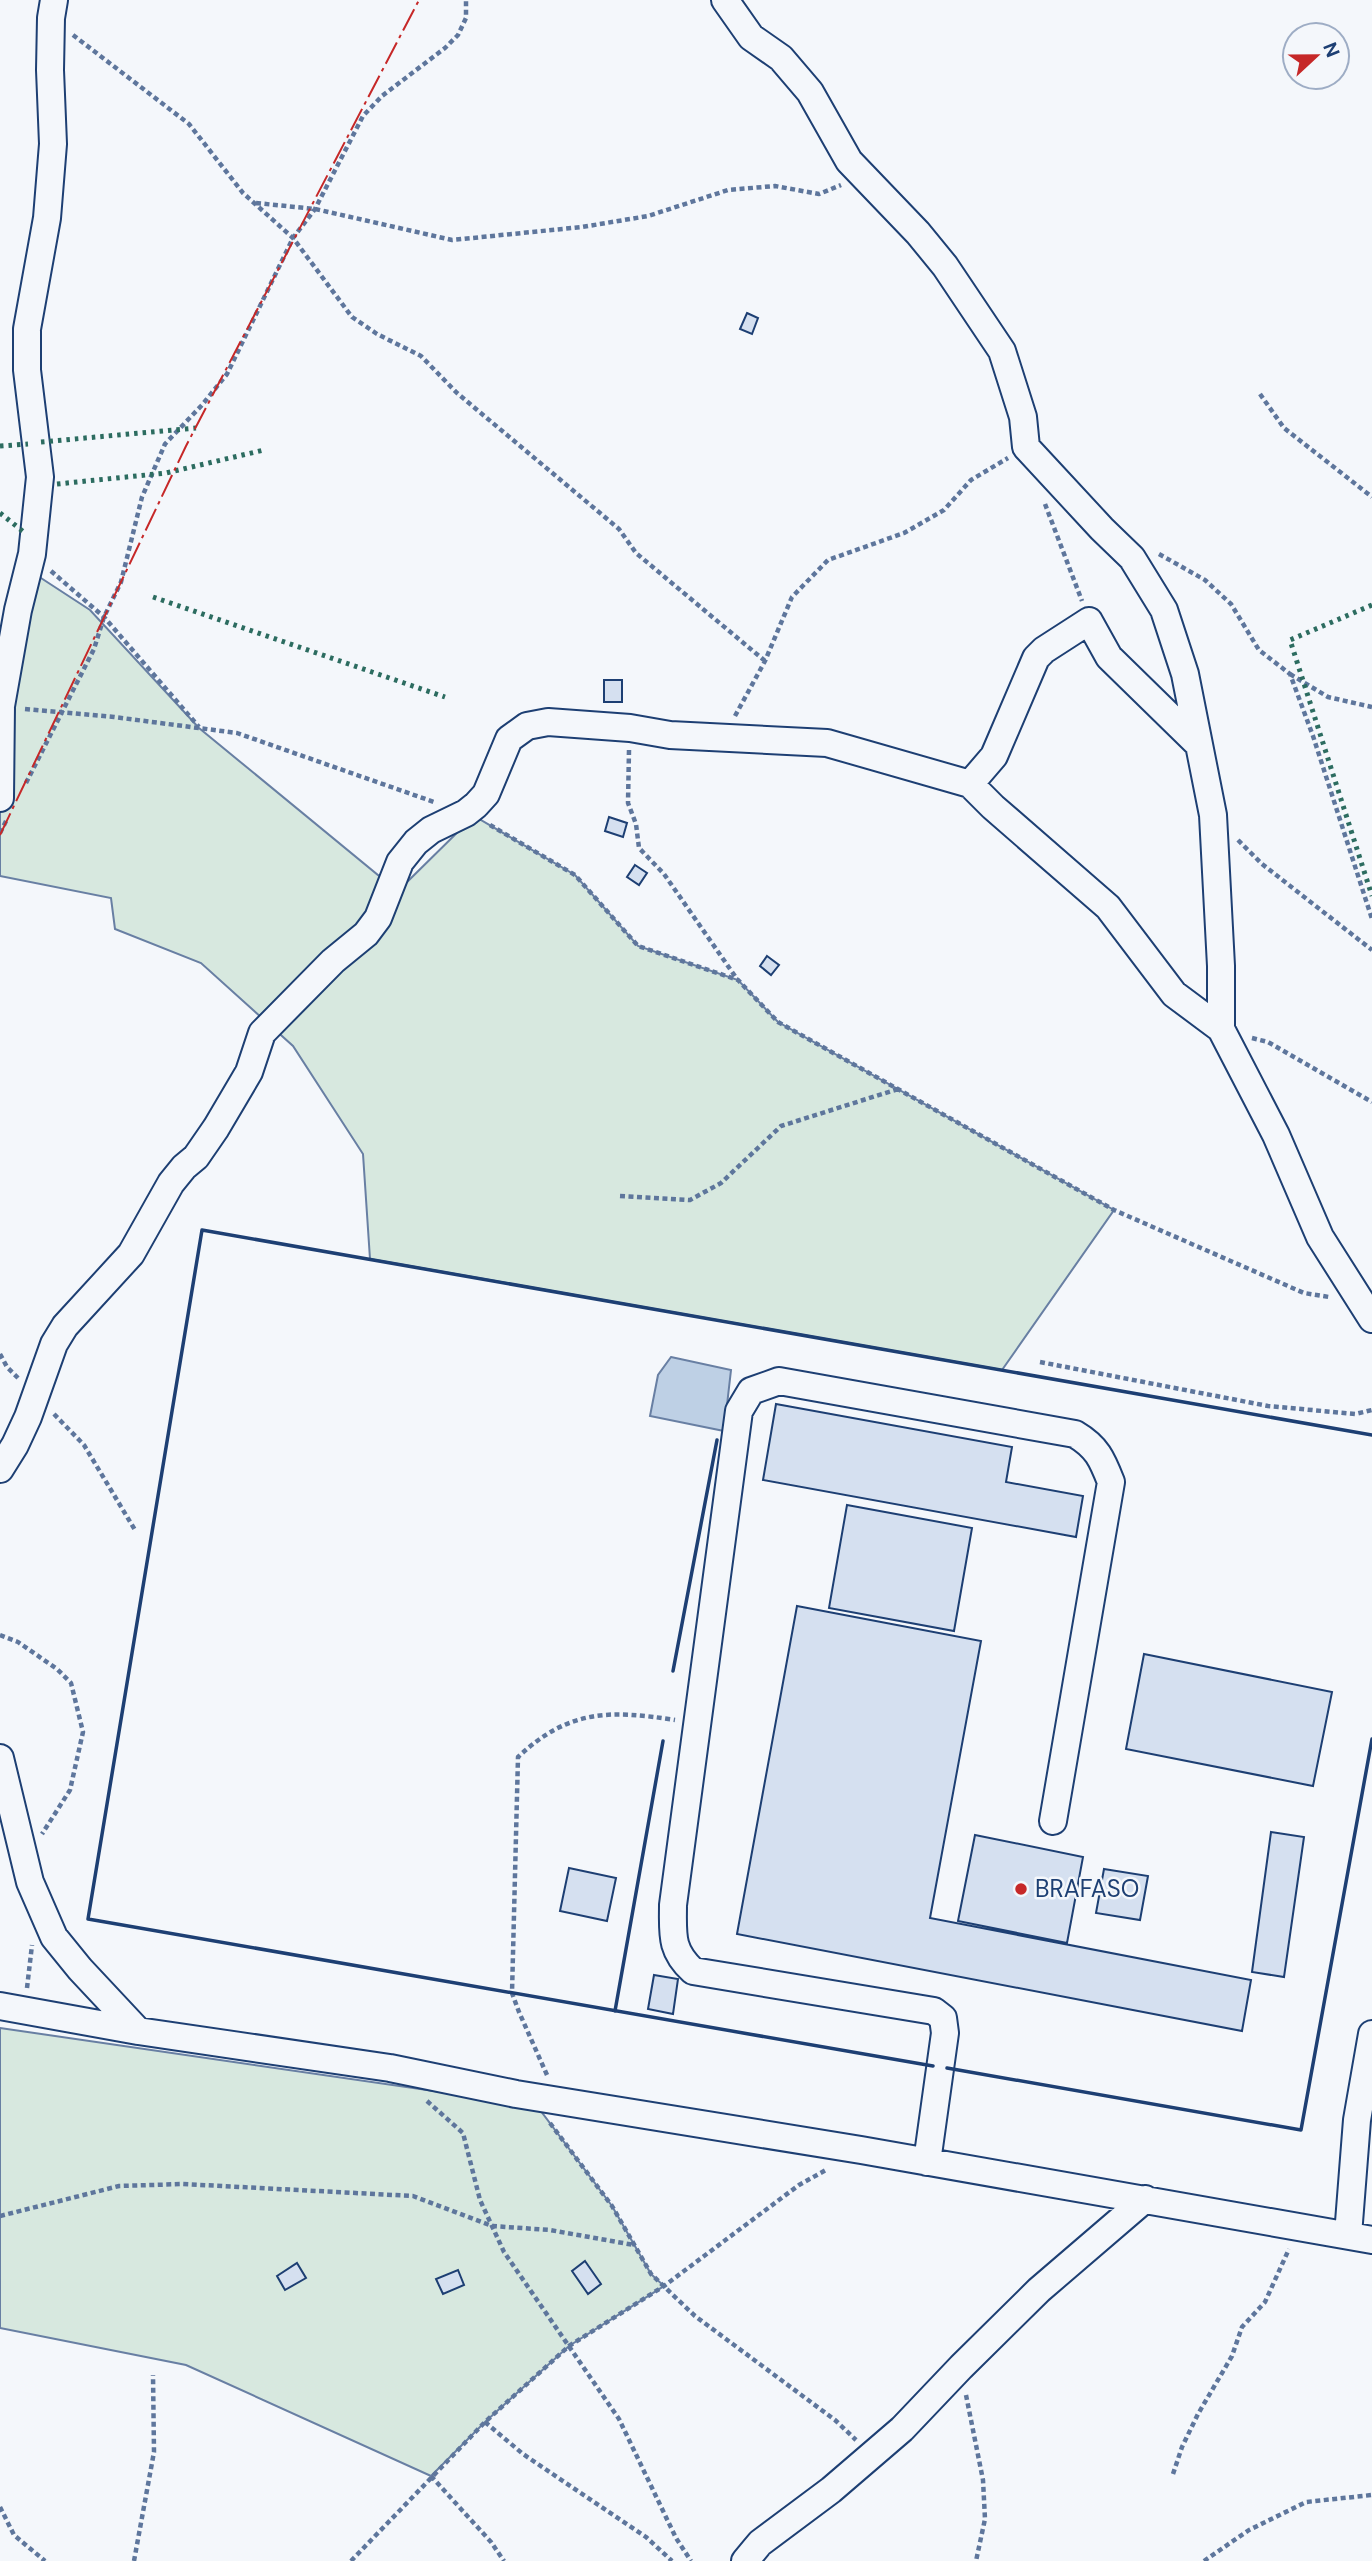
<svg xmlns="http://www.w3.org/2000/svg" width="1372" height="2561" font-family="'DM Sans',sans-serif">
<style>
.green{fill:#d7e8df;stroke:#687fa3;stroke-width:2}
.water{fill:#bed0e5;stroke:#687fa3;stroke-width:2}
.building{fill:#d5e0f0;stroke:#1d3f73;stroke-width:2}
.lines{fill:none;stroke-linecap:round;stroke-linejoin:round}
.minor-casing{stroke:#1d3f73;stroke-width:30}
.path{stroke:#5e769c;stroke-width:4.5;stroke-dasharray:5 3.5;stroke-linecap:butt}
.minor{stroke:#f4f7fb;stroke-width:26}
.hedge{stroke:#2c6c60;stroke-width:5;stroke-dasharray:3.5 5;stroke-linecap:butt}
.wall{stroke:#1d3f73;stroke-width:3.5}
.power{stroke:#c62828;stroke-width:2;stroke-dasharray:24 5 3.5 5;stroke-linecap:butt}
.poi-dot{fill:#c62828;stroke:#f4f7fb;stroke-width:2.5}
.labels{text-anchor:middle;stroke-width:5;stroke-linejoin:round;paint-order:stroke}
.poi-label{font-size:24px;fill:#1d3f73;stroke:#f4f7fb;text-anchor:start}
</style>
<rect width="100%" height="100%" fill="#f4f7fb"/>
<path class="green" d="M 21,565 L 90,610 L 199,728 L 378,875 L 405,884 L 474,816 L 575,875 L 638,946 L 738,980 L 778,1022 L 1114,1210 L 1002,1370 L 370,1259 L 363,1154 L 293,1046 L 201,963 L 115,929 L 111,898 L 0,876 L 0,807 Z
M 0,2028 L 537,2106 L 612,2206 L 651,2274 L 664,2286 L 569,2346 L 485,2422 L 431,2476 L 186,2365 L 0,2328 Z"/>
<path class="water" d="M 671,1357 L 731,1370 L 724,1431 L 650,1416 L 658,1375 Z"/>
<path class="building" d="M 747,313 L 758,318 L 752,334 L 740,329 Z
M 604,680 L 622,680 L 622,702 L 604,702 Z
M 609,817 L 627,823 L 623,837 L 605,831 Z
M 635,865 L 647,873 L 639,885 L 627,877 Z
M 767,956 L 779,965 L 771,975 L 760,966 Z
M 776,1404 L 1012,1447 L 1006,1482 L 1083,1496 L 1076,1537 L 763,1480 Z
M 847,1505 L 972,1528 L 954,1631 L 829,1608 Z
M 797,1606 L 981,1641 L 930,1918 L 1251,1980 L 1242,2031 L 737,1934 Z
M 1144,1654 L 1332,1692 L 1313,1786 L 1126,1749 Z
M 1271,1832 L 1304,1837 L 1284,1977 L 1252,1972 Z
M 975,1835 L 1083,1857 L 1067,1943 L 958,1921 Z
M 569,1868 L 616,1878 L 607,1921 L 560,1911 Z
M 1104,1869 L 1148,1876 L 1140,1920 L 1096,1913 Z
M 654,1975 L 678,1979 L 673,2014 L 648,2009 Z
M 585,2261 L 601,2284 L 588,2294 L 572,2271 Z
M 297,2263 L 306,2278 L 285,2290 L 277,2276 Z
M 458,2270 L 464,2285 L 443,2294 L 436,2279 Z"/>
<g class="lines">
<defs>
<path id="minor" d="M 725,0 L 751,37 L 781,58 L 810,92 L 849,161 L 918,233 L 945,266 L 1002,351 L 1023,417 L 1026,447 L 1102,529 L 1132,558 L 1164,610 L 1185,674 L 1213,815 L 1221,966 L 1221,1029 L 1276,1135 L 1320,1237 L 1372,1319
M 970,784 L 994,756 L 1036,658 L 1044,650 L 1089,621 L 1109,657 L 1198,744
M 0,798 L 1,706 L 18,610 L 32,554 L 40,477 L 27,370 L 27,329 L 47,218 L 53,144 L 50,70 L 51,18 L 54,0
M 0,1469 L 15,1445 L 28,1417 L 54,1344 L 65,1326 L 131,1254 L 171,1183 L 184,1167 L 196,1157 L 216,1128 L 249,1072 L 262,1033 L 333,961 L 366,934 L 378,918 L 400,862 L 416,842 L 431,830 L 466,813 L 476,805 L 486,794 L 509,739 L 527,726 L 548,722 L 630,728 L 670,735 L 827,743 L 970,784 L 993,807 L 1108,907 L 1174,994 L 1221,1029
M 0,1758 L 30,1882 L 54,1937 L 80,1969 L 138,2031
M 0,2006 L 138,2031 L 390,2068 L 516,2094 L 861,2150 L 1372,2240
M 927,2162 L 945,2033 L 943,2018 L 934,2011 L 693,1971 C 670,1950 673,1934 673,1905 L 739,1411 L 751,1391 L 779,1381 L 1075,1434 C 1097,1447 1102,1459 1111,1482 L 1053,1821
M 1348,2235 L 1357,2120 L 1372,2034
M 745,2561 L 760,2543 L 831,2490 L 902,2429 L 961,2367 L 1039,2290 L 1145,2199"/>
</defs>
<use href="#minor" class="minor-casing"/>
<path class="path" d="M 73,35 L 189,124 L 243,193 L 293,238 L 352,317 L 377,334 L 421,356 L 457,393 L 619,529 L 636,553 L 765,661
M 256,203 L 315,209 L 452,240 L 582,227 L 648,216 L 728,190 L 775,186 L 819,194 L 841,185
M 1260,394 L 1284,428 L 1372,497
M 1045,504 L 1082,601
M 1159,554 L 1205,580 L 1231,604 L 1259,650 L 1290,674 L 1313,736 L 1372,919
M 51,571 L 104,617 L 199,727
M 1290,674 L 1328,697 L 1372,707
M 25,709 L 114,717 L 237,733 L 434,802
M 735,716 L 765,661 L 792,597 L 828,560 L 904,533 L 944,510 L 971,480 L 1008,458
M 629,750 L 628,803 L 636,824 L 639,848 L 664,874 L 737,979
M 26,783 L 94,649 L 104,617 L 121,582 L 142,497 L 165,444 L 202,405 L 227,374 L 293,238 L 315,209 L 363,116 L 382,96 L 445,48 L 458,35 L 466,18 L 466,0
M 490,825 L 575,875 L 638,946 L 738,980 L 778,1022 L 1114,1210 L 1304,1293 L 1329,1297
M 0,833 L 7,819
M 1238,840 L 1262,864 L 1372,950
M 1252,1038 L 1268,1042 L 1372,1102
M 620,1196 L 690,1200 L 721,1183 L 781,1126 L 898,1089
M 0,1354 L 7,1367 L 18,1378
M 1040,1362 L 1268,1406 L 1355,1414 L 1372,1410
M 54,1414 L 84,1445 L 135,1530
M 0,1635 L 18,1642 L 57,1669 L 71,1683 L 83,1732 L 70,1790 L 42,1834
M 27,1988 L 32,1945
M 547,2075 L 519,2012 L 512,1993 L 518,1757 C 569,1709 610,1710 675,1720
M 427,2101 L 463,2133 L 480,2200 L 504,2252 L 619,2419 L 676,2538 L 691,2561
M 550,2123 L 612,2206 L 651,2274 L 695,2316 L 835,2420 L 856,2440
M 0,2216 L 119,2186 L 183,2184 L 413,2196 L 492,2226 L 550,2230 L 634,2245
M 966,2395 L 983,2480 L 985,2519 L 976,2561
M 485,2422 L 523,2454 L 646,2537 L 672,2561
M 1173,2474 L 1182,2447 L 1198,2414 L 1232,2356 L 1242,2327 L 1265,2302 L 1289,2249
M 431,2476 L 491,2542 L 504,2561
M 0,2507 L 14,2535 L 45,2561
M 134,2561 L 154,2452 L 153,2375
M 351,2561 L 485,2422 L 569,2346 L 664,2286 L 799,2185 L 826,2170
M 1204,2561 L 1249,2530 L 1306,2502 L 1372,2495"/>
<use href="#minor" class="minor"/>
<path class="hedge" d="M 41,442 L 196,428
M 0,446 L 28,444
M 57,484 L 166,473 L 264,450
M 0,513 L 25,533
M 153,597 L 445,697
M 1372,605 L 1290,640 L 1372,896"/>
<path class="wall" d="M 673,1671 L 717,1440
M 615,2011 L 663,1741
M 933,2066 L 88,1919 L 202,1230 L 1372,1435
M 947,2068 L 1301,2130 L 1372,1739"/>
<path class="power" d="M 0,835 L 186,446 L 419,0"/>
</g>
<circle class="poi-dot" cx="1021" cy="1889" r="7"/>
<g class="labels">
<g class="poi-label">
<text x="1035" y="1897">BRAFASO</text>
</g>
</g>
<g transform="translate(1316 56) rotate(68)"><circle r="33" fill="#f4f7fb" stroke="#9eadc5" stroke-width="2"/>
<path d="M0-5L12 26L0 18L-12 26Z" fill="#c62828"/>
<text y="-10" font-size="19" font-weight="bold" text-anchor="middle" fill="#1d3f73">N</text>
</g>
</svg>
